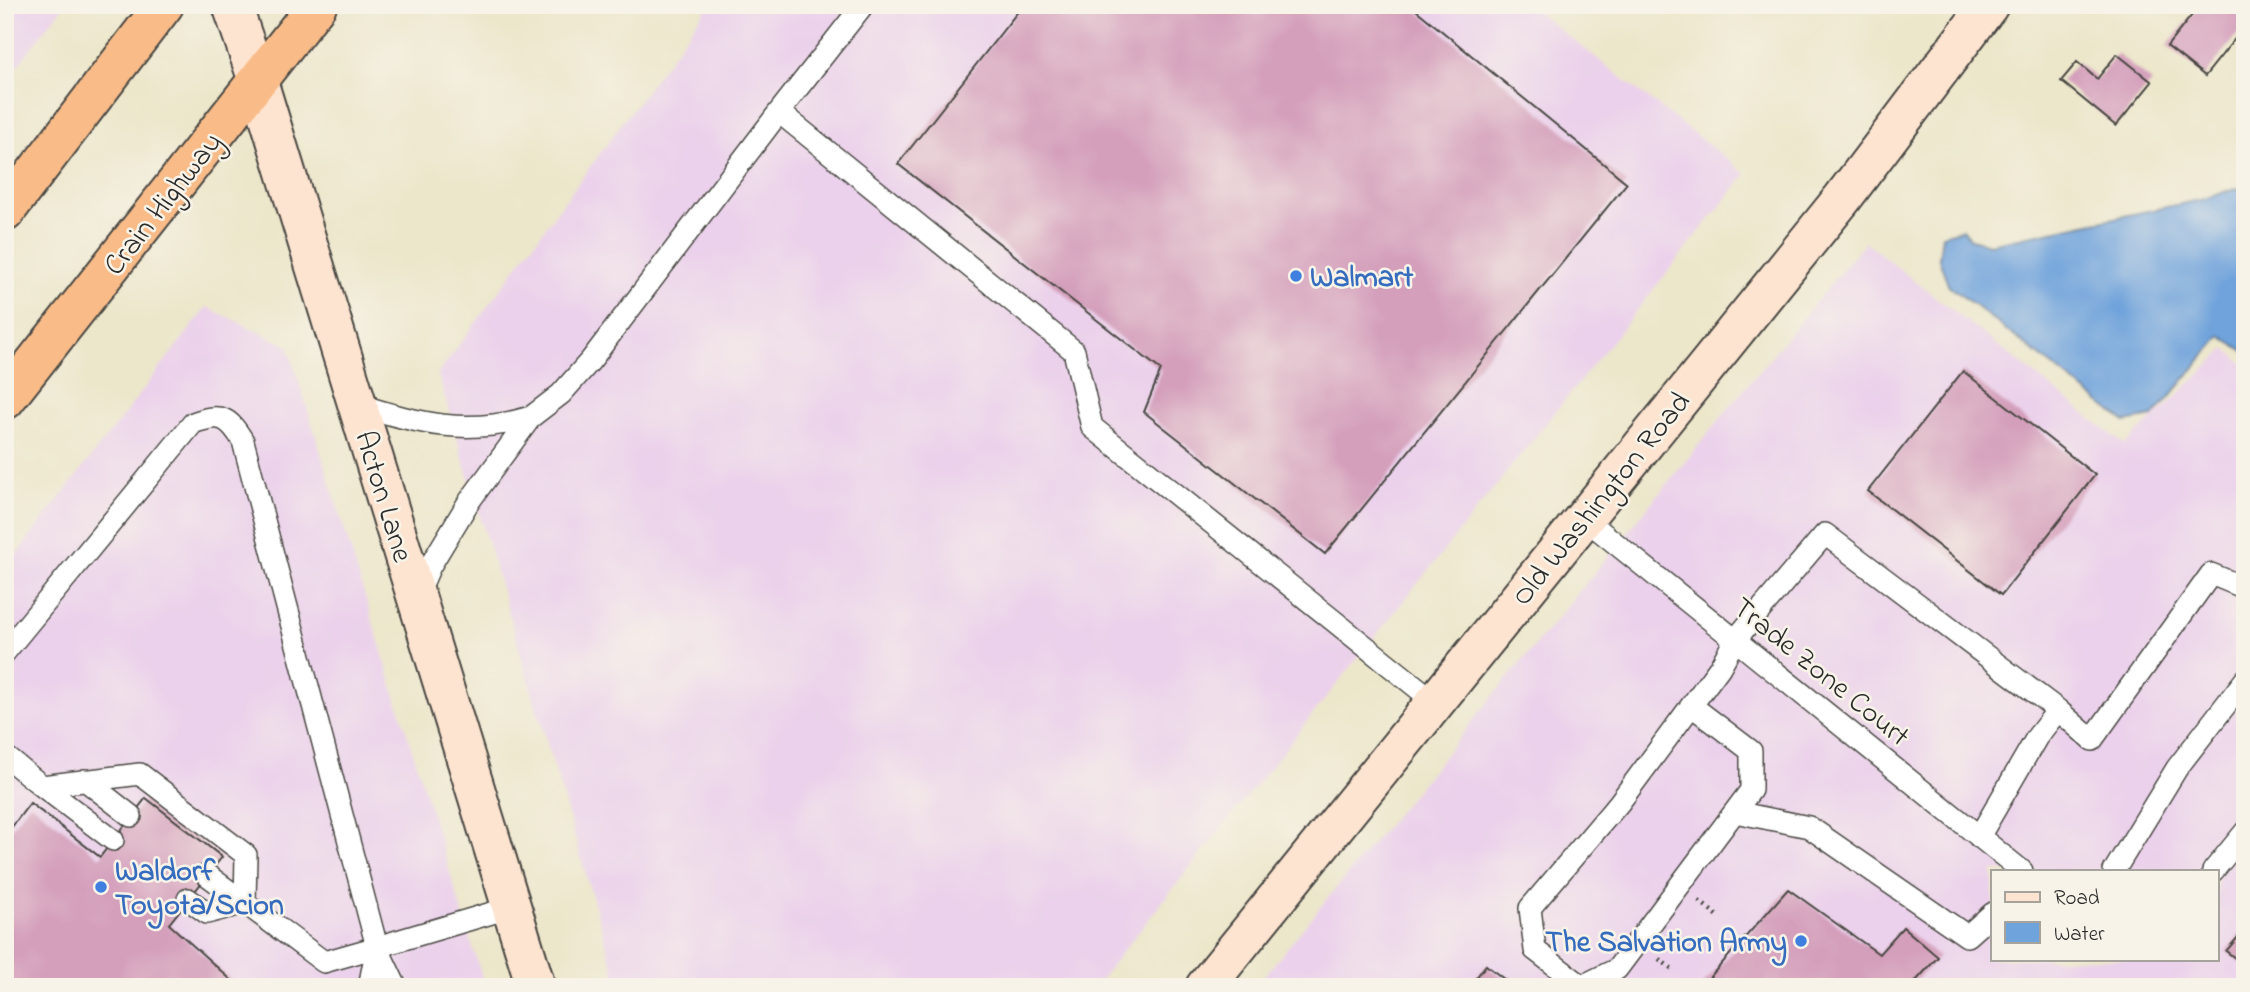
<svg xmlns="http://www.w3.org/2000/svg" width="2250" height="992" font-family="'Indie Flower',sans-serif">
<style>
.built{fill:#ebd1eb;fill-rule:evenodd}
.water{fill:#6fa3db;stroke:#4d6783;stroke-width:2}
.building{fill:#d49fbb}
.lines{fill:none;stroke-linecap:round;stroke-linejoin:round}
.service-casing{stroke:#484743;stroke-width:24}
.secondary-casing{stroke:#484743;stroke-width:42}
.trunk-casing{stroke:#484743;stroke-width:42}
.path{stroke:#484743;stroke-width:4.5;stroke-dasharray:2 5;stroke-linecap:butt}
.service{stroke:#fff;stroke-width:21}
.secondary{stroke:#fde4d0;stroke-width:38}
.trunk{stroke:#f9bc89;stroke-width:38}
.shop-dot{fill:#3f7fe0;stroke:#f7f3e8;stroke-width:2.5}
.labels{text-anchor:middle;stroke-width:5;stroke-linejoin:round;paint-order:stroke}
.street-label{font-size:30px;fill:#2b2b2b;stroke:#f7f3e8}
.shop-label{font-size:30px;font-weight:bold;fill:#366cbe;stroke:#f7f3e8;text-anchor:start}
</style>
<rect width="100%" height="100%" fill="#f7f3e8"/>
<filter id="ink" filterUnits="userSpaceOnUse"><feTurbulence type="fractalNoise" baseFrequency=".0143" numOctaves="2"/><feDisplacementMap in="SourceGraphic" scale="14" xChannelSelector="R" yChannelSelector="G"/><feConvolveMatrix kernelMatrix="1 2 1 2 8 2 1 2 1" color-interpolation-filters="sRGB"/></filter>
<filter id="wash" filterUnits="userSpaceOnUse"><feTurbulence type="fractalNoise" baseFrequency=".00686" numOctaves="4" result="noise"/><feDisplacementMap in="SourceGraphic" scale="28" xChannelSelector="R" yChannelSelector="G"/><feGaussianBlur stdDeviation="1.57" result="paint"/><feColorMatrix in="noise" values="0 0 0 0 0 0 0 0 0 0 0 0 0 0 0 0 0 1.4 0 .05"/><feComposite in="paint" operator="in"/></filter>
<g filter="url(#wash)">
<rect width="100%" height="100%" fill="#ece6ca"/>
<path class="built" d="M 5,5 L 64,5 L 5,82 Z
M 709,5 L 1528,5 L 1746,174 L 1094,987 L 619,987 L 438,374 Z
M 1865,242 L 2125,445 L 2226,349 L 2245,365 L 2245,987 L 1255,987 ZM 1993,871 L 2217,871 L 2217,959 L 1993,959 Z
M 207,307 L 288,346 L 485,987 L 5,987 L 5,569 Z"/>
<path class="water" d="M 2245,186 L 2245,352 L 2221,336 L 2153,417 L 2125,422 L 1948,285 L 1939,258 L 1942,235 L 1963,229 L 1971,239 L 1990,244 L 2200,200 Z"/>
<g id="blocks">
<path class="building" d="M 1023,5 L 1410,5 L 1627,183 L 1325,554 L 1144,412 L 1161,370 L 898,164 Z
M 2200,5 L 2245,5 L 2245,26 L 2205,76 L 2167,46 Z
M 2117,54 L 2152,82 L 2116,126 L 2061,81 L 2077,62 L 2097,79 Z
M 1963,371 L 2095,475 L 2001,595 L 1868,491 Z
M 146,798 L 222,857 L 169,924 L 239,987 L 5,987 L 5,830 L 8,832 L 30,803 L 100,857 Z
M 1788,889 L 1879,954 L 1903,927 L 1938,957 L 1914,983 L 1919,987 L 1701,987 Z
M 2245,929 L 2245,966 L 2226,951 Z
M 1486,965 L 1514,987 L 1469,987 Z"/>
</g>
</g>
<g filter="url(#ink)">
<use href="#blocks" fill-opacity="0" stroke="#484743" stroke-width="2"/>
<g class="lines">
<defs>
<path id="service" d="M 779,112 L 1074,351 L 1092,427 L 1435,702
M 357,404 C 418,424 468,436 531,417
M 1584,518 L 2022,871
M 417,596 L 430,566 L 468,503 L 531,417 L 561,394 L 591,360 L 779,112 L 863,5
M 5,652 L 193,423 C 220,413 228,416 243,441 L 377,947 L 396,987
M 1692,706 L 1751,751 L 1751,790 L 1617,969 L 1582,986 L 1535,950 L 1530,908 L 1619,803 L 1720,667 L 1735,640 L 1825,534 L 2058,710 L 2037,737 L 1979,837
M 2058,710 L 2092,740 L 2211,574 L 2245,588
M 5,756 L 42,786 L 140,774 L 246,855 L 245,903 L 324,962 L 377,947 L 369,987
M 85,780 L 131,816
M 42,786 L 113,840
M 1735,812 L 1809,827 L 1967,936 L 1993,913
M 2114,871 L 2177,768 L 2245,680
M 2213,871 L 2245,832
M 207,875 L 245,903
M 188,899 L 207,913 L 245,903
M 377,947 L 512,907"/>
<path id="secondary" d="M 232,5 L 258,81 L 536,987
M 1205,987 L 1842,199 L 1989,5"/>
<path id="trunk" d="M 5,212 L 164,5
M 5,400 L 317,5"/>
</defs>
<use href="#service" class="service-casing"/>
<use href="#secondary" class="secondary-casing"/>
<use href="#trunk" class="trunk-casing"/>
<path class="path" d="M 1699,901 L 1718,916
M 1659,959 L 1675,971"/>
<use href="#service" class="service"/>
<use href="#secondary" class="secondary"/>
<use href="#trunk" class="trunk"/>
</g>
</g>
<g class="shop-dot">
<circle cx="1296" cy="276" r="7"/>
<circle cx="101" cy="887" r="7"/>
<circle cx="1801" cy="941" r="7"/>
</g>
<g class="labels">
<g class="street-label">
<text transform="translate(162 203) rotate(-52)" y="10">Crain Highway</text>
<text transform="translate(385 496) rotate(73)" y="10">Acton Lane</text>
<text transform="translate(1600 498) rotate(-51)" y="10">Old Washington Road</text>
<text transform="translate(1822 671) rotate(39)" y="10">Trade Zone Court</text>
</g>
<g class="shop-label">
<text x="1310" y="286">Walmart</text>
<text x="115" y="880">Waldorf<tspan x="115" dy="34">Toyota/Scion</tspan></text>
<text x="1787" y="951" text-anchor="end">The Salvation Army</text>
</g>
</g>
<rect width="2250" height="992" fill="none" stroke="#f7f3e8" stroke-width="28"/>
<rect x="1991" y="870" width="228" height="91" fill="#f7f3e8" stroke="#a5a39c" stroke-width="2"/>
<rect x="2005" y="892" width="35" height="10" fill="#fde4d0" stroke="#a5a39c" stroke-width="2"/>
<text x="2054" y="904" font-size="21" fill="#2b2b2b">Road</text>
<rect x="2005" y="922" width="35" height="21" fill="#6fa3db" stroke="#a5a39c" stroke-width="2"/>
<text x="2054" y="940" font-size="21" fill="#2b2b2b">Water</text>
</svg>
